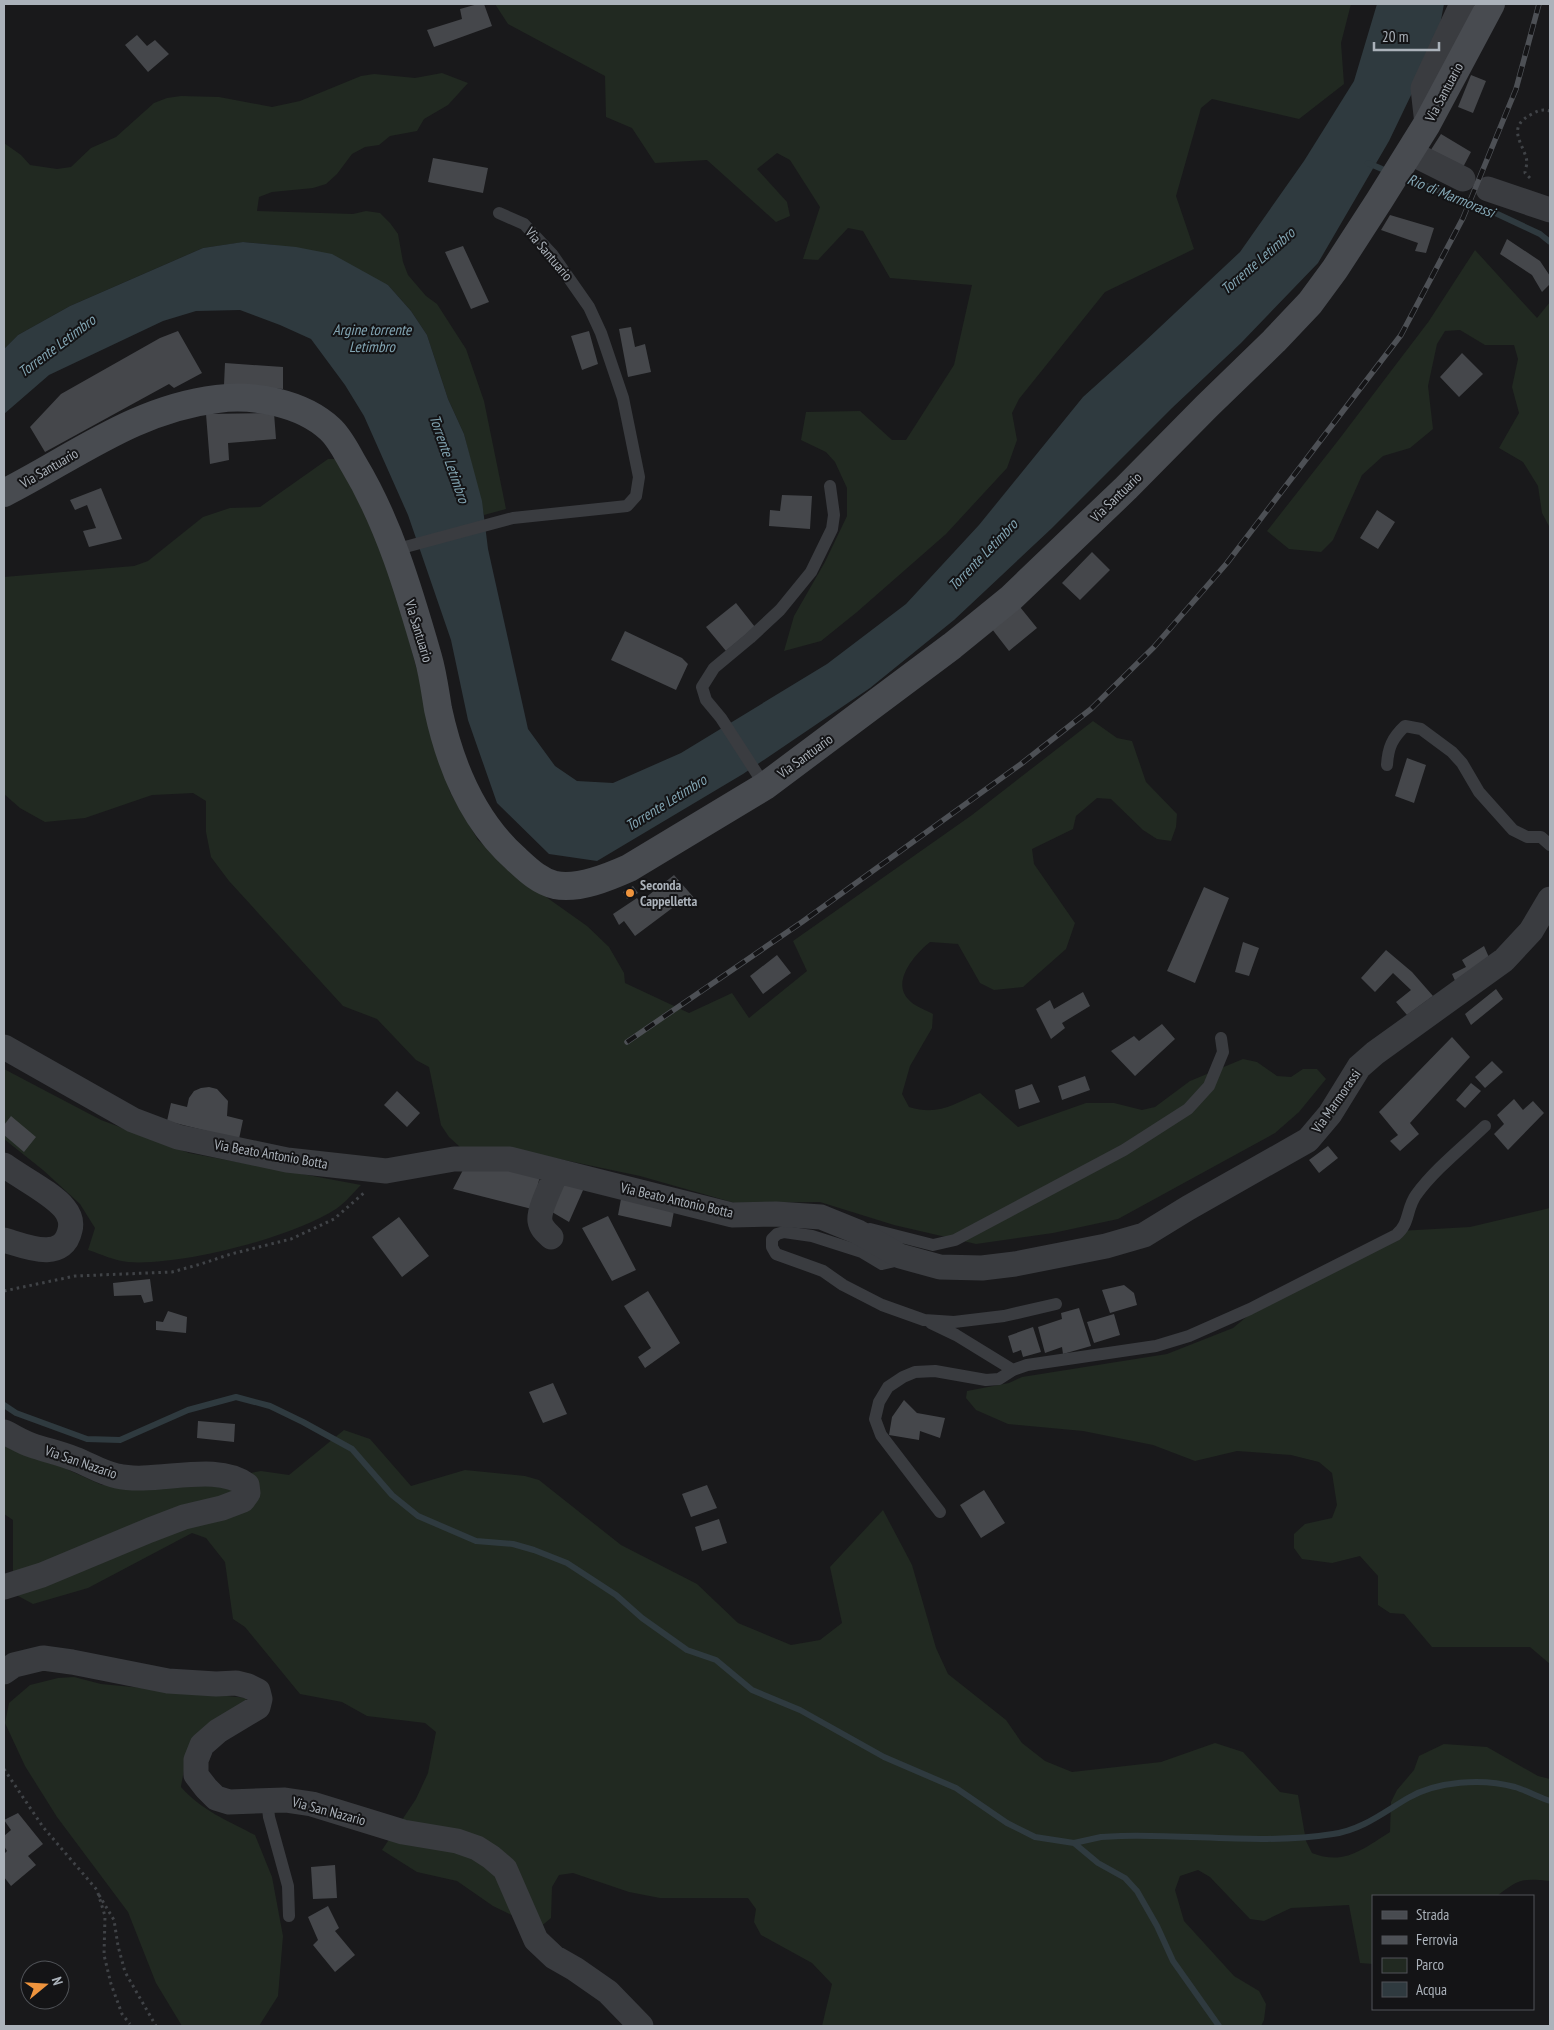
<svg xmlns="http://www.w3.org/2000/svg" width="1554" height="2030" font-family="'PT Sans Narrow',sans-serif">
<style>
.green{fill:#212921}
.water{fill:#2f3a3f}
.lines{fill:none;stroke-linecap:round;stroke-linejoin:round}
.stream{stroke:#2f3a3f;stroke-width:6}
.building{fill:#45474b}
.path{stroke:#404347;stroke-width:3;stroke-dasharray:2.5 4;stroke-linecap:butt}
.service{stroke:#3a3c40;stroke-width:12}
.minor{stroke:#3a3c40;stroke-width:25}
.secondary{stroke:#484b50;stroke-width:28}
.rail-casing{stroke:#4d5055;stroke-width:5.5}
.rail{stroke:#141416;stroke-width:4;stroke-dasharray:11;stroke-linecap:butt}
.poi-dot{fill:#ef943d;stroke:#141416;stroke-width:2}
.labels{text-anchor:middle;stroke-width:4;stroke-linejoin:round;paint-order:stroke}
.street-label{font-size:14px;fill:#abb2ba;stroke:#141416}
.poi-label{font-size:14px;font-weight:bold;fill:#abb2ba;stroke:#141416;text-anchor:start}
.water-label{font-size:15px;font-style:italic;fill:#83a6b4;stroke:#141416}
</style>
<rect width="100%" height="100%" fill="#19191b"/>
<path class="green" d="M 495,4 L 1351,4 L 1341,43 L 1344,84 L 1299,119 L 1212,99 L 1201,108 L 1176,196 L 1194,249 L 1105,292 L 1019,399 L 1012,413 L 1017,440 L 1007,468 L 946,534 L 857,612 L 821,641 L 784,651 L 794,616 L 825,562 L 847,516 L 847,488 L 835,462 L 826,452 L 801,440 L 806,412 L 860,411 L 892,440 L 906,440 L 954,365 L 972,285 L 890,278 L 863,231 L 848,228 L 818,260 L 803,259 L 820,207 L 790,160 L 777,153 L 757,169 L 787,202 L 790,216 L 776,222 L 707,160 L 655,163 L 632,128 L 606,117 L 605,76 L 508,24 Z
M 442,73 L 468,83 L 448,105 L 424,119 L 417,131 L 390,136 L 379,145 L 365,147 L 352,154 L 337,174 L 326,184 L 313,188 L 272,192 L 259,197 L 257,211 L 353,214 L 366,211 L 380,213 L 390,223 L 398,234 L 403,262 L 408,275 L 426,296 L 437,304 L 466,349 L 484,401 L 506,509 L 484,515 L 464,434 L 448,399 L 427,335 L 411,311 L 388,285 L 274,245 L 244,242 L 203,248 L 70,306 L 18,335 L 4,349 L 4,143 L 21,155 L 30,165 L 57,169 L 71,167 L 91,148 L 116,137 L 154,103 L 167,98 L 181,96 L 219,97 L 272,107 L 300,101 L 361,76 L 374,74 L 415,78 Z
M 1475,250 L 1537,318 L 1550,302 L 1550,528 L 1542,513 L 1538,486 L 1523,462 L 1499,448 L 1519,413 L 1512,387 L 1518,359 L 1514,345 L 1485,345 L 1460,330 L 1445,331 L 1437,344 L 1428,386 L 1433,429 L 1410,448 L 1383,456 L 1362,475 L 1333,540 L 1321,552 L 1289,549 L 1267,531 L 1337,442 L 1429,321 Z
M 328,459 L 337,459 L 377,534 L 395,589 L 450,792 L 478,840 L 525,882 L 587,926 L 609,947 L 624,973 L 625,983 L 689,1013 L 732,993 L 749,1018 L 807,971 L 793,941 L 972,815 L 1093,721 L 1117,738 L 1132,741 L 1146,782 L 1177,814 L 1176,827 L 1171,841 L 1157,839 L 1143,830 L 1111,799 L 1097,798 L 1076,816 L 1073,829 L 1032,849 L 1034,864 L 1075,923 L 1066,949 L 1023,987 L 994,990 L 980,983 L 958,944 L 930,942 C 916,953 890,982 909,1000 C 914,1006 926,1010 933,1014 L 932,1028 L 910,1066 L 902,1094 L 909,1107 C 939,1116 953,1104 980,1093 L 1018,1127 L 1086,1103 L 1114,1103 L 1142,1110 L 1155,1107 L 1190,1081 L 1243,1059 L 1257,1062 L 1277,1076 L 1291,1077 L 1303,1069 L 1317,1069 L 1326,1079 L 1299,1112 L 1275,1133 L 1118,1219 L 1053,1233 L 976,1244 L 894,1225 L 820,1202 L 735,1203 L 640,1176 L 512,1149 L 460,1147 L 449,1137 L 441,1125 L 429,1067 L 416,1060 L 377,1019 L 343,1006 L 229,881 L 211,857 L 206,832 L 206,801 L 193,793 L 152,795 L 85,818 L 45,822 L 20,808 L 4,794 L 4,577 L 134,566 L 148,561 L 203,517 L 230,508 L 260,507 Z
M 4,1069 L 101,1120 L 189,1153 L 361,1185 C 353,1193 345,1203 336,1209 C 291,1238 181,1266 128,1262 C 115,1261 101,1254 88,1250 L 95,1228 L 80,1204 L 43,1170 L 4,1139 Z
M 1550,1208 L 1550,1664 L 1530,1647 L 1432,1647 L 1404,1614 L 1390,1613 L 1378,1605 L 1378,1576 L 1360,1556 L 1332,1563 L 1302,1559 L 1294,1548 L 1294,1534 L 1305,1524 L 1332,1518 L 1337,1505 L 1332,1473 L 1319,1462 L 1291,1455 L 1237,1451 L 1195,1461 L 1153,1445 L 1083,1431 L 1008,1424 L 976,1410 L 966,1398 L 967,1391 L 1009,1383 L 1022,1377 L 1167,1354 L 1233,1328 L 1267,1300 L 1399,1231 L 1470,1227 Z
M 344,1430 L 370,1439 L 411,1486 L 465,1470 L 525,1476 L 539,1480 L 621,1545 L 697,1584 L 738,1623 L 791,1645 L 820,1640 L 842,1623 L 830,1567 L 883,1510 L 912,1565 L 936,1648 L 948,1674 L 1006,1720 L 1022,1743 L 1045,1761 L 1072,1772 L 1161,1762 L 1215,1743 L 1243,1752 L 1280,1792 L 1298,1795 L 1306,1841 L 1312,1853 C 1344,1866 1363,1849 1390,1832 L 1391,1802 L 1397,1790 L 1414,1770 L 1419,1756 L 1444,1744 L 1487,1747 L 1538,1776 L 1550,1779 L 1550,1881 C 1522,1878 1519,1879 1497,1896 L 1373,1896 L 1373,1964 L 1360,1963 L 1349,1905 L 1291,1908 L 1264,1921 L 1250,1919 L 1210,1877 L 1198,1870 L 1180,1876 L 1175,1890 L 1184,1921 L 1234,1976 L 1259,1991 L 1266,2004 L 1264,2020 L 1261,2026 L 822,2026 L 832,1984 L 812,1963 L 761,1935 L 754,1922 L 756,1909 L 748,1898 L 660,1898 L 629,1892 L 573,1873 L 559,1875 L 552,1887 L 551,1918 L 539,1928 L 493,1906 L 457,1881 L 417,1872 L 382,1850 L 416,1799 L 428,1773 L 436,1732 L 425,1723 L 367,1716 L 342,1702 L 300,1694 L 245,1627 L 233,1619 L 225,1562 L 206,1538 L 192,1533 L 88,1588 L 33,1604 L 9,1591 L 13,1577 L 13,1520 L 4,1514 L 4,1441 L 102,1485 L 145,1485 L 220,1479 L 261,1471 L 289,1475 Z
M 74,1677 L 101,1684 L 248,1698 C 232,1714 213,1721 197,1735 C 191,1741 182,1777 181,1787 C 201,1810 228,1821 255,1835 L 272,1877 L 283,1936 L 278,1996 L 259,2026 L 182,2026 L 156,1983 L 128,1912 L 57,1817 L 25,1766 L 5,1723 L 9,1703 L 30,1685 L 58,1678 Z"/>
<path class="water" d="M 1377,4 L 1444,4 L 1437,41 L 1389,141 L 1318,263 L 1241,343 L 1172,408 L 1051,529 L 954,620 L 870,688 L 743,774 L 597,861 L 549,854 L 497,803 L 468,720 L 451,640 L 408,515 L 364,416 L 345,385 L 311,339 L 280,325 L 240,310 L 196,311 L 163,321 L 49,375 L 4,414 L 4,349 L 18,335 L 70,306 L 203,248 L 243,242 L 296,247 L 332,254 L 388,285 L 411,311 L 427,335 L 448,399 L 464,434 L 482,501 L 488,549 L 528,729 L 555,766 L 577,781 L 613,783 L 681,753 L 827,664 L 906,604 L 979,525 L 1083,397 L 1142,344 L 1240,252 L 1304,161 L 1354,81 Z"/>
<g class="lines">
<path class="stream" d="M 1368,163 L 1389,172
M 1401,176 L 1491,211 L 1540,234 L 1550,242
M 4,1405 L 16,1413 L 87,1439 L 120,1440 L 188,1410 L 236,1397 L 270,1406 L 303,1422 L 352,1449 L 392,1495 L 418,1516 L 476,1541 L 513,1544 L 534,1550 L 567,1563 L 616,1595 L 642,1618 L 687,1650 L 716,1660 L 752,1690 L 800,1710 L 884,1757 L 956,1788 L 1007,1823 L 1035,1837 L 1074,1843 L 1098,1863 L 1125,1878 L 1137,1891 L 1157,1926 L 1173,1961 L 1219,2026
M 1074,1843 L 1101,1837 L 1121,1836 C 1192,1834 1263,1845 1333,1834 C 1362,1830 1384,1812 1408,1798 C 1437,1781 1482,1778 1515,1787 C 1527,1791 1539,1797 1550,1801"/>
</g>
<path class="building" d="M 478,4 L 484,4 L 492,26 L 434,47 L 427,30 L 462,19 L 460,9 Z
M 137,35 L 147,46 L 155,40 L 169,54 L 148,72 L 125,45 Z
M 1471,75 L 1486,81 L 1473,113 L 1458,107 Z
M 1441,134 L 1471,152 L 1460,173 L 1427,156 Z
M 433,158 L 488,168 L 483,193 L 428,182 Z
M 1390,215 L 1434,228 L 1426,253 L 1415,251 L 1418,243 L 1381,230 Z
M 1507,239 L 1540,261 L 1550,276 L 1550,284 L 1542,292 L 1532,275 L 1500,254 Z
M 463,246 L 489,302 L 471,309 L 445,252 Z
M 631,327 L 635,347 L 645,344 L 651,372 L 628,377 L 619,329 Z
M 178,331 L 202,373 L 174,388 L 169,384 L 45,452 L 30,427 L 61,394 L 160,338 Z
M 589,331 L 598,364 L 582,370 L 571,336 Z
M 1462,353 L 1483,374 L 1459,397 L 1440,377 Z
M 225,363 L 283,367 L 283,389 L 224,385 Z
M 274,413 L 276,439 L 228,443 L 229,460 L 210,464 L 206,414 Z
M 101,488 L 122,539 L 89,547 L 83,531 L 96,528 L 87,505 L 75,510 L 70,500 Z
M 782,495 L 812,496 L 810,529 L 769,526 L 770,510 L 780,511 Z
M 1377,510 L 1395,522 L 1378,549 L 1360,538 Z
M 1092,552 L 1110,570 L 1080,600 L 1062,583 Z
M 736,603 L 755,627 L 726,651 L 706,627 Z
M 1020,607 L 1037,628 L 1009,651 L 992,629 Z
M 625,631 L 682,658 L 688,664 L 676,690 L 611,660 Z
M 1407,758 L 1426,765 L 1414,803 L 1395,796 Z
M 674,875 L 696,900 L 685,908 L 679,903 L 635,936 L 624,921 L 619,925 L 613,914 L 637,898 L 640,902 Z
M 633,886 L 638,893 L 627,899 L 623,892 Z
M 1204,887 L 1229,898 L 1195,983 L 1167,971 Z
M 1243,942 L 1259,948 L 1249,976 L 1235,972 Z
M 1484,946 L 1491,962 L 1457,985 L 1452,974 L 1466,967 L 1462,960 Z
M 1386,950 L 1412,972 L 1433,996 L 1407,1015 L 1396,1002 L 1411,990 L 1393,973 L 1375,992 L 1361,978 Z
M 777,955 L 791,973 L 763,994 L 750,976 Z
M 1496,989 L 1503,999 L 1471,1025 L 1465,1014 Z
M 1083,992 L 1090,1006 L 1062,1023 L 1065,1028 L 1051,1039 L 1036,1009 L 1050,1000 L 1054,1009 Z
M 1162,1024 L 1175,1039 L 1135,1076 L 1111,1051 L 1134,1036 L 1139,1041 Z
M 1452,1037 L 1470,1057 L 1410,1123 L 1419,1134 L 1400,1151 L 1390,1141 L 1398,1135 L 1379,1112 Z
M 1492,1061 L 1503,1072 L 1485,1088 L 1475,1077 Z
M 1085,1076 L 1090,1090 L 1062,1100 L 1058,1086 Z
M 1471,1083 L 1481,1091 L 1465,1108 L 1456,1100 Z
M 1032,1084 L 1040,1102 L 1019,1109 L 1015,1090 Z
M 209,1087 L 217,1089 L 228,1101 L 227,1116 L 243,1120 L 239,1139 L 167,1121 L 171,1103 L 187,1107 L 189,1098 L 194,1091 L 201,1088 Z
M 397,1091 L 420,1113 L 407,1127 L 384,1105 Z
M 1514,1099 L 1523,1110 L 1533,1101 L 1544,1113 L 1508,1150 L 1494,1134 L 1504,1124 L 1497,1115 Z
M 11,1116 L 36,1137 L 24,1152 L 4,1135 L 4,1125 Z
M 1328,1146 L 1338,1158 L 1319,1173 L 1309,1160 Z
M 480,1162 L 540,1176 L 532,1209 L 453,1189 L 463,1170 Z
M 564,1182 L 584,1188 L 569,1222 L 552,1212 Z
M 621,1199 L 674,1211 L 671,1227 L 618,1215 Z
M 608,1216 L 636,1270 L 612,1281 L 582,1228 Z
M 399,1217 L 429,1256 L 402,1277 L 372,1237 Z
M 150,1279 L 153,1301 L 144,1303 L 141,1295 L 114,1296 L 113,1283 Z
M 1124,1285 L 1134,1293 L 1137,1305 L 1110,1313 L 1102,1290 Z
M 648,1291 L 680,1343 L 645,1368 L 638,1357 L 651,1348 L 624,1306 Z
M 1079,1308 L 1091,1346 L 1063,1354 L 1062,1347 L 1045,1353 L 1038,1327 L 1062,1319 L 1061,1313 Z
M 168,1311 L 187,1317 L 186,1333 L 156,1330 L 156,1321 L 163,1322 Z
M 1114,1314 L 1120,1335 L 1094,1343 L 1087,1322 Z
M 1033,1327 L 1041,1352 L 1023,1357 L 1021,1350 L 1013,1353 L 1008,1336 Z
M 553,1383 L 567,1414 L 543,1423 L 529,1392 Z
M 904,1400 L 917,1413 L 945,1418 L 940,1438 L 920,1431 L 919,1440 L 889,1435 L 892,1417 Z
M 198,1421 L 235,1424 L 234,1442 L 197,1438 Z
M 707,1485 L 717,1508 L 691,1517 L 682,1494 Z
M 984,1490 L 1005,1523 L 981,1538 L 960,1505 Z
M 719,1519 L 727,1543 L 702,1551 L 695,1527 Z
M 18,1813 L 43,1844 L 28,1856 L 36,1865 L 11,1886 L 4,1877 L 4,1854 L 7,1851 L 4,1846 L 4,1836 L 11,1830 L 4,1820 Z
M 335,1865 L 337,1898 L 313,1899 L 311,1867 Z
M 328,1906 L 339,1928 L 335,1931 L 355,1955 L 335,1972 L 313,1945 L 318,1940 L 308,1917 Z"/>
<g class="lines">
<path class="path" d="M 1530,178 L 1525,173 C 1525,170 1527,165 1527,162 C 1525,145 1504,128 1532,114 C 1539,110 1543,109 1550,111
M 4,1291 L 75,1276 L 172,1272 L 201,1264 L 231,1254 L 291,1239 L 334,1219 L 365,1192
M 4,1769 L 43,1827 L 97,1890 L 105,1916 L 104,1955 L 111,1984 L 122,2014 L 130,2024
M 99,1895 L 114,1920 L 118,1946 L 125,1972 L 156,2026"/>
<path class="service" d="M 394,550 L 513,518 L 627,506 L 636,496 L 639,477 L 623,398 L 601,333 L 589,307 L 552,254 L 524,224 L 499,213
M 1387,765 C 1388,748 1392,738 1405,726 L 1421,729 L 1452,752 L 1462,763 L 1479,792 L 1513,830 L 1527,837 L 1541,837 L 1550,845
M 765,786 L 721,718 L 706,700 L 702,687 L 714,668 L 750,638 L 780,610 L 811,572 L 832,529 L 834,515 L 830,486
M 870,1229 L 933,1245 L 955,1240 L 1124,1150 L 1188,1109 L 1209,1086 L 1223,1052 L 1221,1038
M 900,1256 L 895,1261 L 882,1264 L 862,1252 L 812,1236 L 784,1232 L 777,1234 L 772,1239 L 772,1247 L 776,1254 L 823,1271 L 843,1285 L 882,1305 L 924,1320 L 954,1322 L 1004,1316 L 1056,1304
M 931,1323 L 956,1335 L 1013,1370
M 940,1512 L 881,1435 L 875,1419 L 879,1402 L 888,1387 L 903,1377 L 915,1372 L 935,1371 L 986,1380 L 999,1379 L 1013,1370 L 1027,1365 L 1156,1346 L 1189,1336 L 1250,1309 L 1396,1235 C 1410,1224 1406,1209 1416,1195 C 1435,1169 1462,1148 1485,1126
M 267,1800 L 269,1817 L 288,1886 L 289,1916"/>
<path class="minor" d="M 1427,124 L 1423,88 L 1462,4
M 1409,152 L 1463,179
M 1488,189 L 1550,210
M 4,1047 L 133,1120 L 178,1137 L 287,1160 L 386,1171 L 454,1159 L 510,1159 L 732,1215 L 776,1214 L 821,1217 L 858,1232 L 900,1256 L 940,1267 L 982,1268 L 1015,1264 L 1106,1246 L 1144,1235 L 1188,1208 L 1308,1140 L 1330,1114 L 1359,1067 L 1375,1053 L 1504,960 L 1531,931 L 1550,899
M 4,1165 C 20,1177 52,1193 64,1208 C 69,1214 72,1222 70,1230 C 63,1263 25,1246 4,1240
M 551,1237 C 546,1232 541,1228 540,1221 C 538,1210 553,1182 557,1171
M 4,1432 C 13,1436 22,1442 31,1445 C 45,1450 60,1453 75,1459 C 88,1464 102,1473 117,1476 C 156,1485 215,1461 247,1485 L 248,1493 L 243,1500 L 222,1508 L 184,1517 L 150,1530 L 42,1575 L 4,1587
M 4,1672 L 14,1665 L 43,1658 L 72,1662 L 168,1681 L 216,1684 L 236,1683 L 248,1686 L 258,1691 L 260,1699 L 258,1707 L 218,1731 L 202,1745 L 196,1760 L 196,1775 L 206,1788 L 216,1798 L 229,1802 L 285,1800 L 312,1804 L 403,1832 L 457,1841 L 477,1848 L 491,1857 L 505,1869 L 536,1940 L 554,1957 L 575,1969 L 608,1992 L 641,2026"/>
<path class="secondary" d="M 4,493 C 75,457 135,409 217,399 C 254,394 302,403 330,429 C 340,438 347,453 354,465 C 389,523 409,591 428,657 C 433,674 435,691 438,709 C 450,765 472,820 516,859 C 528,870 539,881 555,885 C 578,890 609,877 629,868 L 765,786 L 952,646 L 1011,598 L 1126,488 L 1207,406 L 1274,341 L 1310,303 L 1335,269 L 1379,201 L 1427,124 L 1491,4"/>
<defs>
<path id="rail" d="M 627,1042 L 802,922 L 1021,764 L 1091,709 L 1154,647 L 1227,563 L 1401,335 L 1463,218 L 1516,89 L 1539,4"/>
</defs>
<use href="#rail" class="rail-casing"/>
<use href="#rail" class="rail"/>
</g>
<circle class="poi-dot" cx="630" cy="893" r="5"/>
<g class="labels">
<g class="street-label">
<text transform="translate(1444 92) rotate(-62)" y="5">Via Santuario</text>
<text transform="translate(549 254) rotate(50)" y="5">Via Santuario</text>
<text transform="translate(49 468) rotate(-30)" y="5">Via Santuario</text>
<text transform="translate(1116 497) rotate(-44)" y="5">Via Santuario</text>
<text transform="translate(419 631) rotate(73)" y="5">Via Santuario</text>
<text transform="translate(805 756) rotate(-36)" y="5">Via Santuario</text>
<text transform="translate(1336 1101) rotate(-55)" y="5">Via Marmorassi</text>
<text transform="translate(271 1154) rotate(10)" y="5">Via Beato Antonio Botta</text>
<text transform="translate(677 1200) rotate(13)" y="5">Via Beato Antonio Botta</text>
<text transform="translate(81 1462) rotate(19)" y="5">Via San Nazario</text>
<text transform="translate(329 1811) rotate(15)" y="5">Via San Nazario</text>
</g>
<g class="poi-label">
<text x="640" y="890">Seconda<tspan x="640" dy="16">Cappelletta</tspan></text>
</g>
<g class="water-label">
<text transform="translate(1451 196) rotate(22)" y="5">Rio di Marmorassi</text>
<text transform="translate(1258 261) rotate(-41)" y="5">Torrente Letimbro</text>
<text x="372" y="335">Argine torrente<tspan x="372" dy="17">Letimbro</tspan></text>
<text transform="translate(57 346) rotate(-37)" y="5">Torrente Letimbro</text>
<text transform="translate(449 459) rotate(71)" y="5">Torrente Letimbro</text>
<text transform="translate(983 555) rotate(-46)" y="5">Torrente Letimbro</text>
<text transform="translate(666 803) rotate(-32)" y="5">Torrente Letimbro</text>
</g>
</g>
<rect width="1554" height="2030" fill="none" stroke="#abb2ba" stroke-width="10"/>
<rect x="1372" y="1895" width="162" height="115" fill="#141416" stroke="#505358"/>
<rect x="1382" y="1911" width="25" height="8" fill="#484b50" stroke="#505358"/>
<text x="1416" y="1920" font-size="15" fill="#abb2ba">Strada</text>
<rect x="1382" y="1936" width="25" height="8" fill="#4d5055" stroke="#505358"/>
<text x="1416" y="1945" font-size="15" fill="#abb2ba">Ferrovia</text>
<rect x="1382" y="1958" width="25" height="15" fill="#212921" stroke="#505358"/>
<text x="1416" y="1970" font-size="15" fill="#abb2ba">Parco</text>
<rect x="1382" y="1982" width="25" height="15" fill="#2f3a3f" stroke="#505358"/>
<text x="1416" y="1995" font-size="15" fill="#abb2ba">Acqua</text>
<g transform="translate(45 1985) rotate(72)"><circle r="24" fill="#141416" stroke="#505358"/>
<path d="M0-4L9 19L0 12L-9 19Z" fill="#ef943d"/>
<text y="-8" font-size="14" font-weight="bold" text-anchor="middle" fill="#abb2ba">N</text>
</g>
<path d="M1374 42v8h65v-8" fill="none" stroke="#abb2ba" stroke-width="2.5"/>
<text x="1382" y="42" font-size="15" fill="#abb2ba" stroke="#141416" stroke-width="4" paint-order="stroke">20 m</text>
</svg>
